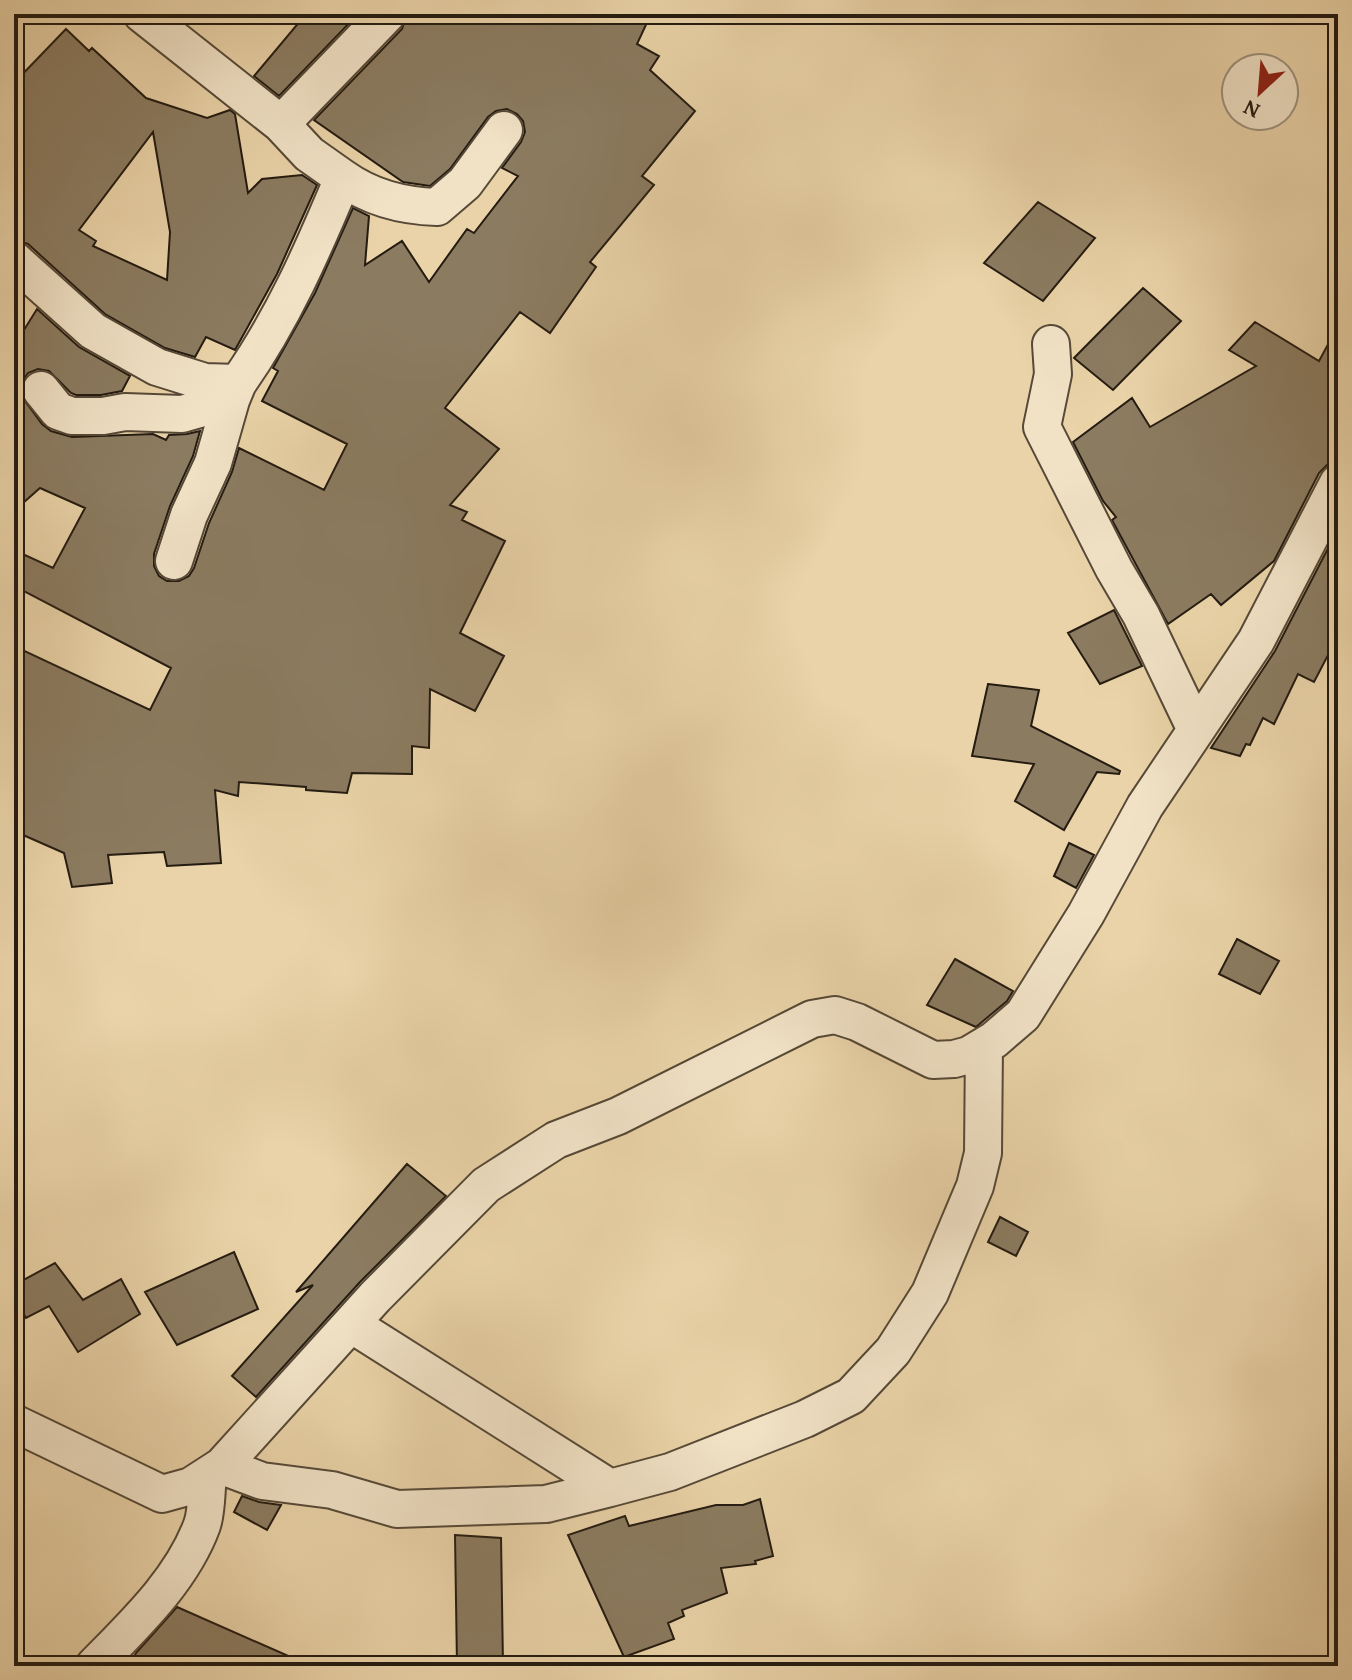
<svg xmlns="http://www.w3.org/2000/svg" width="1352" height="1680" font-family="'Gentium Book Plus',serif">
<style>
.building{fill:#8b7b60;stroke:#241b11;stroke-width:2;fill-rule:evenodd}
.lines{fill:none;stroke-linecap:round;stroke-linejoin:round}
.minor-casing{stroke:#564937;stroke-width:40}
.minor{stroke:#f1e2c6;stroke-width:36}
</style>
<rect width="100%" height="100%" fill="#ead3a8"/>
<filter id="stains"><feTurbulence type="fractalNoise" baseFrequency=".0025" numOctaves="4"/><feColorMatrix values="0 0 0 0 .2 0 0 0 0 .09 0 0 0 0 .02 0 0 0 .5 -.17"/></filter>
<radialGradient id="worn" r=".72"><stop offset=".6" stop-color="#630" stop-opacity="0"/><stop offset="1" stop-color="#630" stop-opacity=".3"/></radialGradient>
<path class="building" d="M 306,14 L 358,14 L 279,96 L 254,76 Z
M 407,14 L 651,14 L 637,44 L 659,56 L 650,70 L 695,111 L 642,176 L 654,185 L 590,262 L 596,267 L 550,333 L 520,312 L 445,408 L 499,449 L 450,505 L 467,512 L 462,520 L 505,541 L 460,633 L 504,656 L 475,711 L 430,689 L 429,748 L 412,746 L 412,774 L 352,773 L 347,793 L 306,790 L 306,787 L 239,782 L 238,796 L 215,790 L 221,863 L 167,866 L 164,852 L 108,855 L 112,883 L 72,887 L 64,853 L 14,831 L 14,646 L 150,710 L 171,668 L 14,586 L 14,578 L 25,555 L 53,568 L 85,508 L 40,488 L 14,511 L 14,346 L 37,309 L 79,347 L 130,376 L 122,391 L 101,395 L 76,395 L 71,393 L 49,371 L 38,369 L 28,373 L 22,382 L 20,394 L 42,424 L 51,431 L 72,437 L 153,434 L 166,440 L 169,435 L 187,434 L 200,431 L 193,456 L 170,506 L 154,554 L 154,566 L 159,576 L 167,581 L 179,581 L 189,576 L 194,568 L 209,523 L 232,472 L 239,448 L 324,490 L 347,444 L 262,401 L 278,371 L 273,368 L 315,293 L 353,208 L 369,216 L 365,265 L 402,241 L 429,282 L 467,229 L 474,233 L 518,176 L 502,168 L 521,142 L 525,132 L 523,121 L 517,114 L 507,109 L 496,111 L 488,117 L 450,169 L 430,186 L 403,182 L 314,120 L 402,29 Z
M 66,29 L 89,51 L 92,48 L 146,98 L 207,118 L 230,110 L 235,114 L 248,193 L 262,179 L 302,175 L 317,185 L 277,274 L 235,350 L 206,337 L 195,357 L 165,348 L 105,314 L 28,244 L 14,240 L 14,83 ZM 153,132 L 170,232 L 167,280 L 93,246 L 96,241 L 79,230 Z
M 1038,202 L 1095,238 L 1043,301 L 984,263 Z
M 1143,288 L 1181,321 L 1113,390 L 1074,358 Z
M 1255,322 L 1319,361 L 1338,326 L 1338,462 L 1327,465 L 1319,473 L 1274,561 L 1221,605 L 1211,594 L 1168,624 L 1112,520 L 1116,517 L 1103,501 L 1073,442 L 1132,398 L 1150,427 L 1256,366 L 1229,350 Z
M 1338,529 L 1338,636 L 1314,682 L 1298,674 L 1274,724 L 1263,718 L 1250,745 L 1246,744 L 1240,756 L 1211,748 L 1275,651 Z
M 1114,610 L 1142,666 L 1100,684 L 1068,633 Z
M 988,684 L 1039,690 L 1031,726 L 1120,771 L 1119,774 L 1097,772 L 1064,830 L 1015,801 L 1034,764 L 972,756 Z
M 1069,843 L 1094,855 L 1076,888 L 1054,876 Z
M 1237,939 L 1279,961 L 1260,994 L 1219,974 Z
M 955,959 L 1013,991 L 1007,1001 L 976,1027 L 927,1005 Z
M 407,1164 L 446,1196 L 360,1282 L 256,1397 L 232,1376 L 313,1285 L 296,1292 Z
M 1000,1217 L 1028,1232 L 1016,1256 L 988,1242 Z
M 234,1252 L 258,1309 L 177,1345 L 145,1292 Z
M 55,1263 L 83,1300 L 121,1279 L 140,1314 L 78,1352 L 49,1306 L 26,1318 L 14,1297 L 14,1285 Z
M 242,1496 L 259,1502 L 281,1505 L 267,1530 L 234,1512 Z
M 760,1499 L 773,1556 L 755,1561 L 756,1564 L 721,1568 L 727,1593 L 682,1610 L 684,1616 L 668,1623 L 674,1639 L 624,1657 L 568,1535 L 625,1516 L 629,1526 L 716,1505 L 743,1505 Z
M 455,1535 L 501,1538 L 503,1666 L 457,1666 Z
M 177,1607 L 311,1666 L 129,1666 L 136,1653 Z"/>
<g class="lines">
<defs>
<path id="minor" d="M 281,124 L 387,14
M 343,178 C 371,198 403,206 437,207 L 465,183 L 504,130
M 14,260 L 93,331 L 157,367 L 205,382 L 238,383 C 283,319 313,250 343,178 L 309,154 L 281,124 L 142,14
M 1051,344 L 1053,374 L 1042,427 L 1114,569 L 1141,615 L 1196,730
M 41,390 L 58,411 L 72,416 L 103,416 L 125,412 L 182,414 L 231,400 L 238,383
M 174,561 L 189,515 L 213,463 L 231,400
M 351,1324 L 610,1488 L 670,1472 L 805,1419 L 851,1396 L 893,1351 L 930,1293 L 975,1186 L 983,1153 L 984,1046
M 14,1423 L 162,1494 L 191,1486 L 222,1466 L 375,1297 L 486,1185 L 556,1140 L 618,1116 L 812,1019 L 835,1015 L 857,1022 L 933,1060 L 954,1059 L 969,1055 L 994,1040 L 1023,1015 L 1086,914 L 1145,806 L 1256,641 L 1338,483
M 222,1466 L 262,1481 L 332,1490 L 397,1509 L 546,1504 L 610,1488
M 94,1666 C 134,1625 182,1580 202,1525 C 207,1511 206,1491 208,1476"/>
</defs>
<use href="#minor" class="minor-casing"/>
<use href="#minor" class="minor"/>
</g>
<rect width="1352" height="1680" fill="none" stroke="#ead3a8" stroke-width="48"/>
<rect x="16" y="16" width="1320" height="1648" fill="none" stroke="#241b11" stroke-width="4"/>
<rect x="24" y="24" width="1304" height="1632" fill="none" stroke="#241b11" stroke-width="2"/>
<g transform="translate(1260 92) rotate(206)"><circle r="38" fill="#f1e2c6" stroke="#9f927e" stroke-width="2"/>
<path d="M0-6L14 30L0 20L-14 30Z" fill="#8f2418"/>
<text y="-12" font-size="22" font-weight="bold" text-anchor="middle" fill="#241b11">N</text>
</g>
<rect width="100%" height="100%" filter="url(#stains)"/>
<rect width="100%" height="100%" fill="url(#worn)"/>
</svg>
